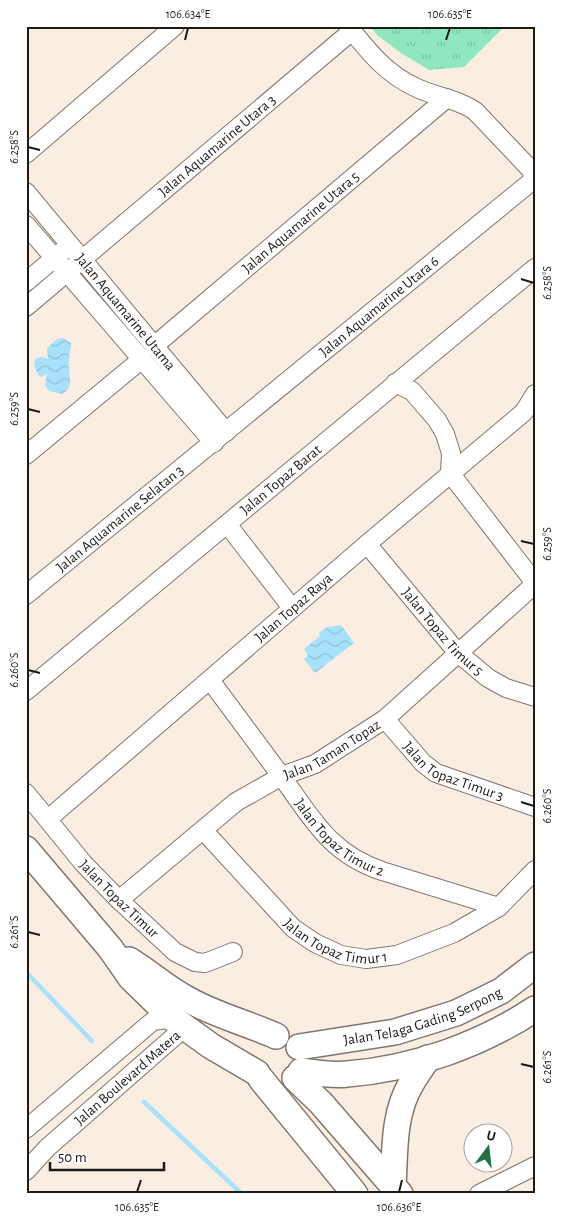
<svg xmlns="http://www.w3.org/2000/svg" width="561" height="1220" font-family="'Alegreya Sans',sans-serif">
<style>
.grass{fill:url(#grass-tufts)}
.water{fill:url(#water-waves)}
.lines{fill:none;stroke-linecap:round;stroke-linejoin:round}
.stream{stroke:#a8e1fc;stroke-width:4.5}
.street-casing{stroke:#81766c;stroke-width:20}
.secondary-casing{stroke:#81766c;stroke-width:28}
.street{stroke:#fff;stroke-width:18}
.secondary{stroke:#fff;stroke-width:25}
.ticks{fill:none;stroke:#1e1a16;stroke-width:2}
.labels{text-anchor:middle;stroke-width:5;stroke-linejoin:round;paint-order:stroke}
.street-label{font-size:15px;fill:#1e1a16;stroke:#fff}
.neatline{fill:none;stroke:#1e1a16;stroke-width:2}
.ticks-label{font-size:12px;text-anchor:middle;fill:#1e1a16}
</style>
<defs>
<pattern id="grass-tufts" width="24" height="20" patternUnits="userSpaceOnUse" patternTransform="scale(1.25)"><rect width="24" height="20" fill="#8ee7bf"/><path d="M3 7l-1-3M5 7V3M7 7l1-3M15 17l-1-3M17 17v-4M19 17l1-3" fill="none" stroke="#7ac6a3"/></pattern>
<pattern id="water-waves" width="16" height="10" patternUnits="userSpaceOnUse" patternTransform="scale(1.25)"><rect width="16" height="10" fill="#a8e1fc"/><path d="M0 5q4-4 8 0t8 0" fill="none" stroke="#90c0d7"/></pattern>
</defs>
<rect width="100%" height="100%" fill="#faeee2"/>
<path class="grass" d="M 370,26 L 505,26 L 464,67 L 429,70 L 401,53 L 377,35 Z"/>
<path class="water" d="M 63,338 L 71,343 C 71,349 69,354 69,360 C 67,372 76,387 62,394 L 49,391 L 45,385 L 47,374 L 41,377 L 38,375 L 34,365 L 35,360 C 40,356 43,357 48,359 L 47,348 L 57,339 Z
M 341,625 L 354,643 L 315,673 L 304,659 L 308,655 L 304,649 L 320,636 L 319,633 L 327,627 Z"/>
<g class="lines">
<path class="stream" d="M 26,972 L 92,1041
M 144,1102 L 242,1194"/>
<defs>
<g id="street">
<path d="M 26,154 L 175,26"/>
<path id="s1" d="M 26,192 L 226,432"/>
<path d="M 26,225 L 214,443"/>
<path d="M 26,282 L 64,250"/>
<path id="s2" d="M 26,307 L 352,31"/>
<path id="s3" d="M 154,346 L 447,98"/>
<path d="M 395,383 L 412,391 L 437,420 L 445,434 L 451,453 L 450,473 L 535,583"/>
<path d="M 26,455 L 142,359"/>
<path d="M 227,524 L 292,608"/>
<path id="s4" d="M 367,544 L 457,652 L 488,678 L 506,688 L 535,697"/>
<path id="s5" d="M 26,595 L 532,181 L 533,172 L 475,111 C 458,99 436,97 417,88 C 386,74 369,52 348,26"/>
<path id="s6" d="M 210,680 C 233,711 256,742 279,773 C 311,816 328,853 382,871 L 499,907"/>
<path id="s7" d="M 26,691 L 535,268"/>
<path id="s8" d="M 385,719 L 423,763 L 436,773 L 535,807"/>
<path id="s9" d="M 26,793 L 83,863 L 119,900 L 175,952 L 195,962 L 205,963 L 233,952"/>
<path id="s10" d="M 48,819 L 367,544 L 524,412 L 535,394"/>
<path id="s11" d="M 203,830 L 293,928 L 315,943 L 341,955 L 366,959 L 397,955 L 454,933 L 499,907 L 535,870"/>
<path id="s12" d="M 119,900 L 236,802 L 282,776 L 315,764 L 385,719 L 535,584"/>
<path d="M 26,1129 L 153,1021 L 172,1018"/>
<path id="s13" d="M 26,1171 L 47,1148 L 184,1028"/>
<path d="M 479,1194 L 535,1166"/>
</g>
<g id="secondary">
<path d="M 26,849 L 110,948 L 131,978 L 172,1018 L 211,1046 L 257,1073"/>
<path d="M 129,960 C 149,972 166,988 187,999 C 215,1015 247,1023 276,1036"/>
<path id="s14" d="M 299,1047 L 395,1032 L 456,1013 L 501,991 L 535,965"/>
<path d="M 301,1071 C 316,1073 332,1076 347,1074 C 413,1069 480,1045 535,1009"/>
<path d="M 295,1078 L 321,1103 L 400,1194"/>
<path d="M 261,1079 L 355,1194"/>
<path d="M 393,1186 C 395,1152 393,1114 411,1084 C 416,1075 422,1067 428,1058"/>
</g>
</defs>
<use href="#street" class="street-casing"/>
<use href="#secondary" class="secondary-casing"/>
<use href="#street" class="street"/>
<use href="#secondary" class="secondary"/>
</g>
<path class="ticks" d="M 185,40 L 188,28M 446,40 L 450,28M 28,147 L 40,150M 521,279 L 534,283M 28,409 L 40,412M 521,541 L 534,544M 28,670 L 40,673M 521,802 L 534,806M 28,932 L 40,935M 521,1064 L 534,1067M 137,1192 L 141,1180M 399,1192 L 402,1180"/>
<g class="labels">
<g class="street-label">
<text dy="5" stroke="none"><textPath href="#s2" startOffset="250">Jalan Aquamarine Utara 3</textPath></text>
<text dy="5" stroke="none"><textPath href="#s3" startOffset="192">Jalan Aquamarine Utara 5</textPath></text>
<text dy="5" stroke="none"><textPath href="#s5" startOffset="456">Jalan Aquamarine Utara 6</textPath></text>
<text dy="5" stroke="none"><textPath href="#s1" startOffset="156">Jalan Aquamarine Utama</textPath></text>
<text dy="5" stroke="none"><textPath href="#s7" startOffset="331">Jalan Topaz Barat</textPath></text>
<text dy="5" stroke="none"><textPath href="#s5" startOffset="121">Jalan Aquamarine Selatan 3</textPath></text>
<text dy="5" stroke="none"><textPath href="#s10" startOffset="324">Jalan Topaz Raya</textPath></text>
<text dy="5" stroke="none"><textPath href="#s4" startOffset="116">Jalan Topaz Timur 5</textPath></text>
<text dy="5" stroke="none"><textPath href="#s12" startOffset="262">Jalan Taman Topaz</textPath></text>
<text dy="5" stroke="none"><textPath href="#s8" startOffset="89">Jalan Topaz Timur 3</textPath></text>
<text dy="5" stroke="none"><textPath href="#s6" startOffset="206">Jalan Topaz Timur 2</textPath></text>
<text dy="5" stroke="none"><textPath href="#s9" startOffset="141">Jalan Topaz Timur</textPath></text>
<text dy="5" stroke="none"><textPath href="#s11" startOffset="179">Jalan Topaz Timur 1</textPath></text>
<text dy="5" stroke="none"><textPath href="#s14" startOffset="128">Jalan Telaga Gading Serpong</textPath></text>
<text dy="5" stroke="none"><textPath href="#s13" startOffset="138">Jalan Boulevard Matera</textPath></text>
</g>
</g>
<rect width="561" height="1220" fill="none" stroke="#ffffff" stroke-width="55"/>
<g transform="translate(488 1148) rotate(15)"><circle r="24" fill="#ffffff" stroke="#a5a3a2"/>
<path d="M0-4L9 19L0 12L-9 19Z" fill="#1e7244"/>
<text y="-8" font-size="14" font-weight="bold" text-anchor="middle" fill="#1e1a16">U</text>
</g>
<path d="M50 1162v8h114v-8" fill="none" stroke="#1e1a16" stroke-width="2.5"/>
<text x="58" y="1162" font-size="15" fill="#1e1a16" stroke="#ffffff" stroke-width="4" paint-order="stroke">50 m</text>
<rect x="28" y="28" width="506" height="1164" class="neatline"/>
<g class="ticks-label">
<text x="188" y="18">106.634°E</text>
<text x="450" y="18">106.635°E</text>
<text transform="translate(14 147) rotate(-90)" y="4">6.258°S</text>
<text transform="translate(547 283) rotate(-90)" y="4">6.258°S</text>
<text transform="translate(14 409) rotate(-90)" y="4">6.259°S</text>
<text transform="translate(547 544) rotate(-90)" y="4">6.259°S</text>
<text transform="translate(14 670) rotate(-90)" y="4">6.260°S</text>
<text transform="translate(547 806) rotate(-90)" y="4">6.260°S</text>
<text transform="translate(14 932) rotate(-90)" y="4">6.261°S</text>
<text transform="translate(547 1067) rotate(-90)" y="4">6.261°S</text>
<text x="137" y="1211">106.635°E</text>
<text x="399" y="1211">106.636°E</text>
</g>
</svg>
